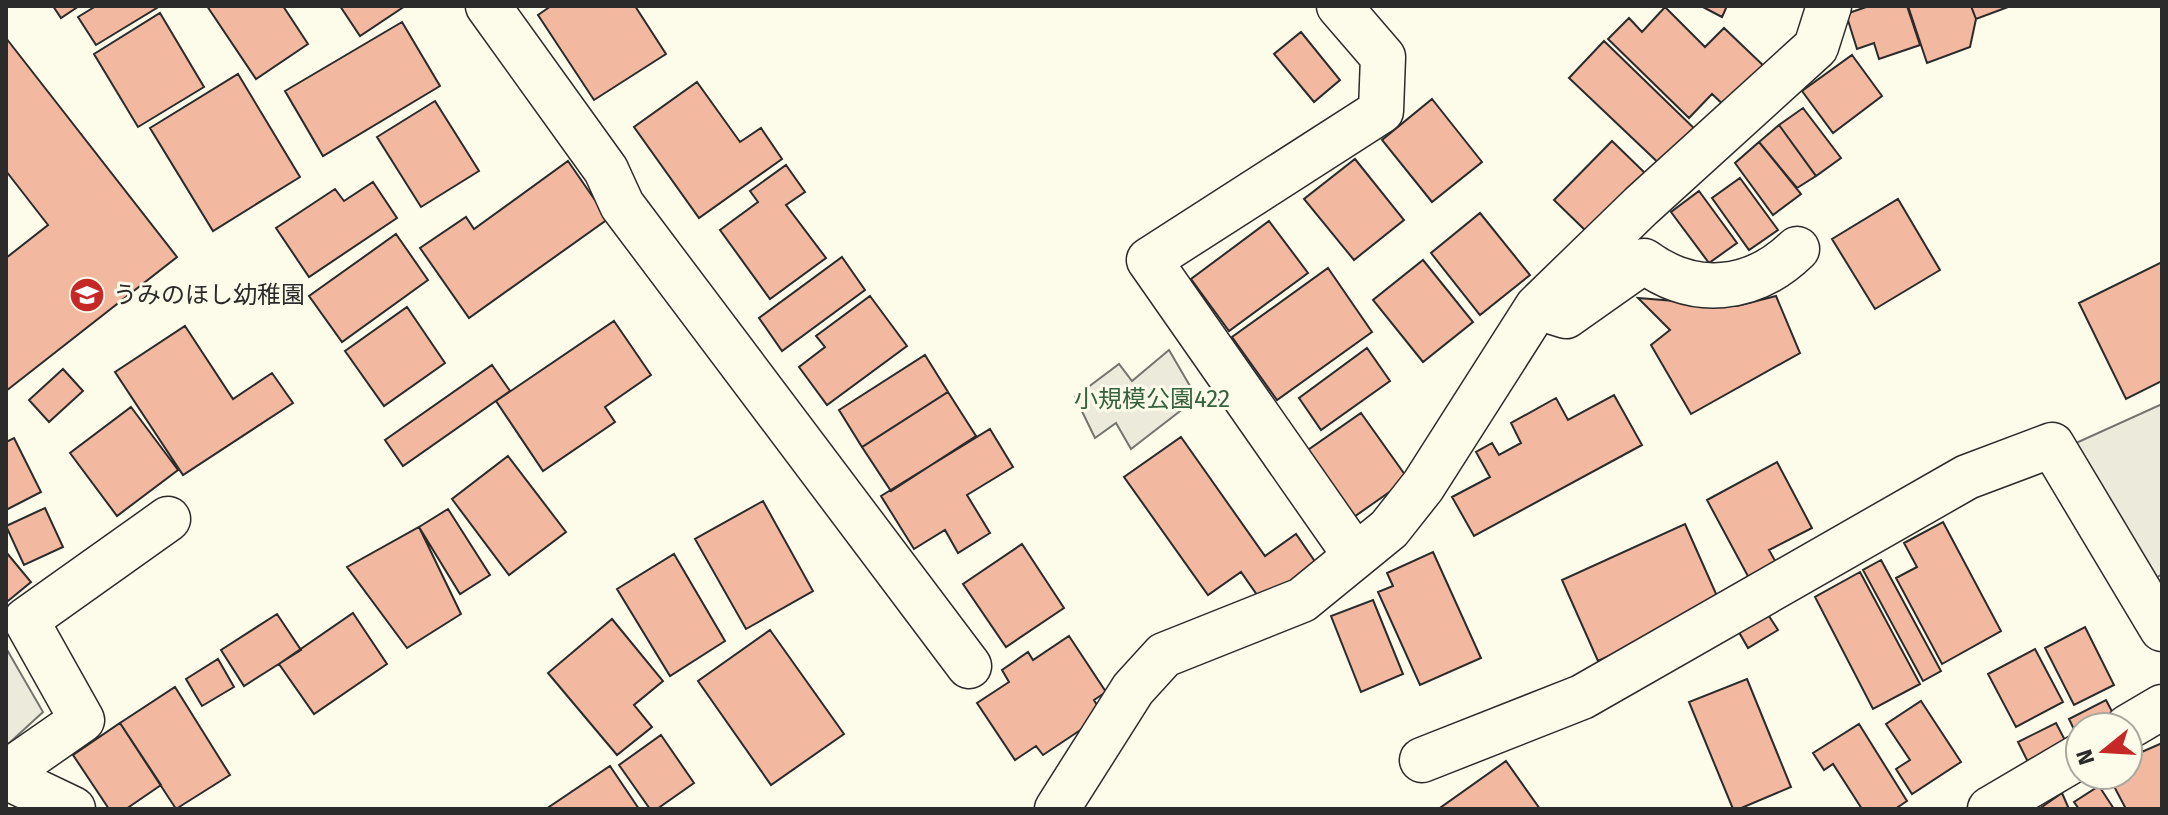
<svg xmlns="http://www.w3.org/2000/svg" width="2168" height="815" font-family="'Fira Sans','Noto Sans JP',sans-serif">
<style>
.green{fill:#ecebdb;stroke:#74746e;stroke-width:2}
.parking{fill:#eceadb;stroke:#74746e;stroke-width:2}
.building{fill:#f2b8a0;stroke:#2b2b2b;stroke-width:2}
.lines{fill:none;stroke-linecap:round;stroke-linejoin:round}
.street-casing{stroke:#2b2b2b;stroke-width:47}
.street{stroke:#fdfbea;stroke-width:44}
.labels{text-anchor:middle;stroke-width:6;stroke-linejoin:round;paint-order:stroke}
.poi-label{font-size:24px;fill:#2b2b2b;stroke:#fdfbea;text-anchor:start}
.park-label{font-size:24px;fill:#34623c;stroke:#fdfbea}
</style>
<rect width="100%" height="100%" fill="#fdfbea"/>
<path class="green" d="M 1169,350 L 1197,398 L 1131,449 L 1116,423 L 1095,438 L 1075,397 L 1119,364 L 1132,381 Z
M 6,648 L 43,712 L 6,746 Z"/>
<path class="parking" d="M 2162,404 L 2162,574 L 2150,582 L 2065,448 Z"/>
<path class="building" d="M 53,6 L 79,6 L 61,18 Z
M 96,6 L 160,6 L 96,45 L 78,17 Z
M 207,6 L 283,6 L 308,44 L 256,79 Z
M 340,6 L 405,6 L 360,36 Z
M 551,6 L 635,6 L 666,54 L 594,100 L 538,15 Z
M 1701,6 L 1727,6 L 1722,17 Z
M 1869,6 L 1907,6 L 1920,45 L 1879,59 L 1874,43 L 1857,49 L 1846,14 Z
M 1908,6 L 1971,6 L 1976,19 L 1970,47 L 1927,63 Z
M 1971,6 L 2008,6 L 2008,7 L 1976,19 Z
M 1665,7 L 1705,47 L 1724,28 L 1767,69 L 1728,109 L 1712,94 L 1689,118 L 1608,39 L 1629,18 L 1642,32 Z
M 160,13 L 204,87 L 138,127 L 94,54 Z
M 402,22 L 440,86 L 323,156 L 285,91 Z
M 1301,32 L 1340,80 L 1314,102 L 1274,54 Z
M 6,38 L 177,257 L 6,391 L 6,258 L 48,225 L 6,171 Z
M 1604,41 L 1700,134 L 1666,170 L 1569,78 Z
M 1852,55 L 1882,96 L 1833,133 L 1802,91 Z
M 238,74 L 300,177 L 213,231 L 150,128 Z
M 697,82 L 740,142 L 761,128 L 782,159 L 699,218 L 634,127 Z
M 1432,99 L 1482,162 L 1432,202 L 1382,140 Z
M 435,101 L 479,171 L 421,207 L 377,137 Z
M 1803,108 L 1841,158 L 1816,176 L 1779,125 Z
M 1779,125 L 1816,176 L 1797,188 L 1759,142 Z
M 1612,141 L 1645,173 L 1588,233 L 1554,200 Z
M 1759,142 L 1801,194 L 1773,215 L 1735,163 Z
M 1355,159 L 1404,220 L 1354,260 L 1304,199 Z
M 568,161 L 608,219 L 469,318 L 420,248 L 466,217 L 474,229 Z
M 786,165 L 805,192 L 786,205 L 826,258 L 770,299 L 720,230 L 758,202 L 750,191 Z
M 1740,178 L 1778,230 L 1749,250 L 1712,198 Z
M 373,182 L 397,218 L 309,277 L 276,228 L 335,189 L 344,201 Z
M 1699,191 L 1737,243 L 1709,263 L 1671,212 Z
M 1898,199 L 1940,270 L 1875,309 L 1832,239 Z
M 1480,213 L 1530,275 L 1480,315 L 1431,253 Z
M 1269,221 L 1308,273 L 1229,331 L 1191,279 Z
M 396,234 L 428,280 L 342,342 L 309,296 Z
M 842,257 L 865,290 L 782,351 L 759,318 Z
M 1423,260 L 1473,322 L 1423,362 L 1373,300 Z
M 2162,262 L 2162,381 L 2126,399 L 2079,303 Z
M 1328,268 L 1372,332 L 1277,400 L 1232,337 Z
M 870,296 L 907,346 L 827,405 L 799,367 L 825,347 L 816,336 Z
M 1776,296 L 1800,353 L 1691,414 L 1651,345 L 1670,330 L 1638,298 L 1737,306 Z
M 407,307 L 445,363 L 384,406 L 345,351 Z
M 614,321 L 651,375 L 605,407 L 615,422 L 543,471 L 496,401 Z
M 185,326 L 233,399 L 272,373 L 293,403 L 183,475 L 115,372 Z
M 1367,348 L 1390,381 L 1321,430 L 1299,398 Z
M 925,355 L 948,392 L 862,447 L 839,410 Z
M 492,365 L 510,391 L 403,466 L 385,440 Z
M 63,369 L 83,391 L 49,422 L 29,400 Z
M 948,392 L 976,436 L 891,491 L 862,447 Z
M 1614,395 L 1642,445 L 1474,536 L 1452,497 L 1490,477 L 1476,452 L 1492,443 L 1499,455 L 1521,443 L 1511,423 L 1556,398 L 1568,420 Z
M 131,407 L 178,470 L 117,516 L 70,453 Z
M 1361,413 L 1408,479 L 1351,519 L 1305,452 Z
M 990,429 L 1013,467 L 967,495 L 990,533 L 958,553 L 945,530 L 914,549 L 881,496 Z
M 1181,437 L 1265,556 L 1296,534 L 1316,563 L 1262,602 L 1241,572 L 1208,595 L 1124,477 Z
M 14,438 L 41,492 L 6,510 L 6,442 Z
M 508,456 L 566,532 L 509,575 L 452,499 Z
M 1777,462 L 1812,528 L 1769,550 L 1778,566 L 1750,580 L 1707,500 Z
M 763,501 L 813,591 L 746,629 L 695,539 Z
M 45,508 L 63,547 L 24,565 L 6,526 Z
M 448,509 L 490,575 L 460,594 L 419,527 Z
M 1943,522 L 2001,631 L 1942,664 L 1896,578 L 1917,567 L 1904,543 Z
M 1685,524 L 1721,605 L 1598,661 L 1562,580 Z
M 419,527 L 461,614 L 407,648 L 347,567 Z
M 1022,544 L 1064,608 L 1006,647 L 963,584 Z
M 6,552 L 31,582 L 8,601 L 6,599 Z
M 1433,552 L 1481,658 L 1420,685 L 1378,592 L 1393,586 L 1387,573 Z
M 674,554 L 725,641 L 670,676 L 617,589 Z
M 1881,560 L 1941,671 L 1923,681 L 1863,570 Z
M 1860,572 L 1920,684 L 1873,709 L 1815,597 Z
M 1373,600 L 1403,674 L 1361,692 L 1331,616 Z
M 1765,610 L 1778,630 L 1748,648 L 1736,627 Z
M 353,613 L 387,664 L 314,714 L 279,664 Z
M 277,614 L 301,650 L 244,686 L 221,650 Z
M 612,619 L 663,681 L 634,705 L 652,727 L 617,755 L 548,673 Z
M 2085,627 L 2114,685 L 2074,705 L 2045,648 Z
M 770,630 L 844,734 L 771,785 L 698,681 Z
M 1069,636 L 1106,692 L 1094,700 L 1103,715 L 1043,755 L 1036,746 L 1015,760 L 977,703 L 1009,682 L 1002,670 L 1028,652 L 1033,660 Z
M 2035,649 L 2063,702 L 2016,727 L 1988,674 Z
M 218,659 L 234,687 L 202,706 L 186,679 Z
M 1747,679 L 1791,787 L 1739,809 L 1733,809 L 1689,702 Z
M 175,687 L 230,775 L 176,809 L 120,723 Z
M 2106,700 L 2118,723 L 2111,727 L 2080,727 L 2080,742 L 2069,719 Z
M 1921,701 L 1961,762 L 1912,794 L 1896,769 L 1910,760 L 1886,724 Z
M 120,723 L 161,785 L 126,809 L 109,809 L 73,755 Z
M 2056,723 L 2068,746 L 2030,766 L 2018,742 Z
M 1859,724 L 1907,801 L 1895,809 L 1862,809 L 1833,764 L 1824,770 L 1813,753 Z
M 661,735 L 694,783 L 657,809 L 650,809 L 619,765 Z
M 2162,743 L 2162,809 L 2126,809 L 2108,775 L 2128,775 L 2128,758 Z
M 1506,761 L 1540,809 L 1441,809 L 1440,808 Z
M 610,766 L 639,809 L 546,809 Z
M 2099,786 L 2114,809 L 2079,809 L 2074,802 Z
M 2062,793 L 2069,809 L 2039,809 Z"/>
<g class="lines">
<defs>
<path id="street" d="M 488,6 L 606,170 L 622,205 L 969,666
M 1339,6 L 1383,57 L 1381,111 L 1149,260 L 1355,555
M 1537,307 L 1566,316 L 1644,261 C 1694,298 1753,292 1797,249
M 2128,727 L 2162,707
M 1422,760 L 1582,697 L 1967,477 L 2052,445 L 2162,629
M 6,773 L 82,720 L 26,620 L 168,519
M 6,777 L 73,809
M 1057,809 L 1133,689 L 1164,655 L 1302,600 L 1389,529 L 1423,486 L 1537,307 L 1641,206 L 1816,47 L 1829,6
M 1990,809 L 2080,756"/>
</defs>
<use href="#street" class="street-casing"/>
<use href="#street" class="street"/>
</g>
<defs>
<symbol id="school-disc" viewBox="-11 -11 22 22"><circle r="9.5" fill="#c62828" stroke="#fdfbea"/><path d="M0-5L7-2L0 1L-7-2ZM-4 1L0 2.5L4 1V4Q0 6-4 4Z" fill="#fff"/></symbol>
</defs>
<g fill-rule="evenodd">
<use href="#school-disc" x="67" y="275" width="40" height="40"/>
</g>
<g class="labels">
<g class="poi-label">
<text x="113" y="303">うみのほし幼稚園</text>
</g>
<g class="park-label">
<text x="1152" y="407">小規模公園422</text>
</g>
</g>
<rect width="2168" height="815" fill="none" stroke="#2b2b2b" stroke-width="16"/>
<g transform="translate(2104 751) rotate(252)"><circle r="38" fill="#fdfbea" stroke="#a9a89e" stroke-width="2"/>
<path d="M0-6L14 30L0 20L-14 30Z" fill="#c62828"/>
<text y="-12" font-size="22" font-weight="bold" text-anchor="middle" fill="#2b2b2b">N</text>
</g>
</svg>
